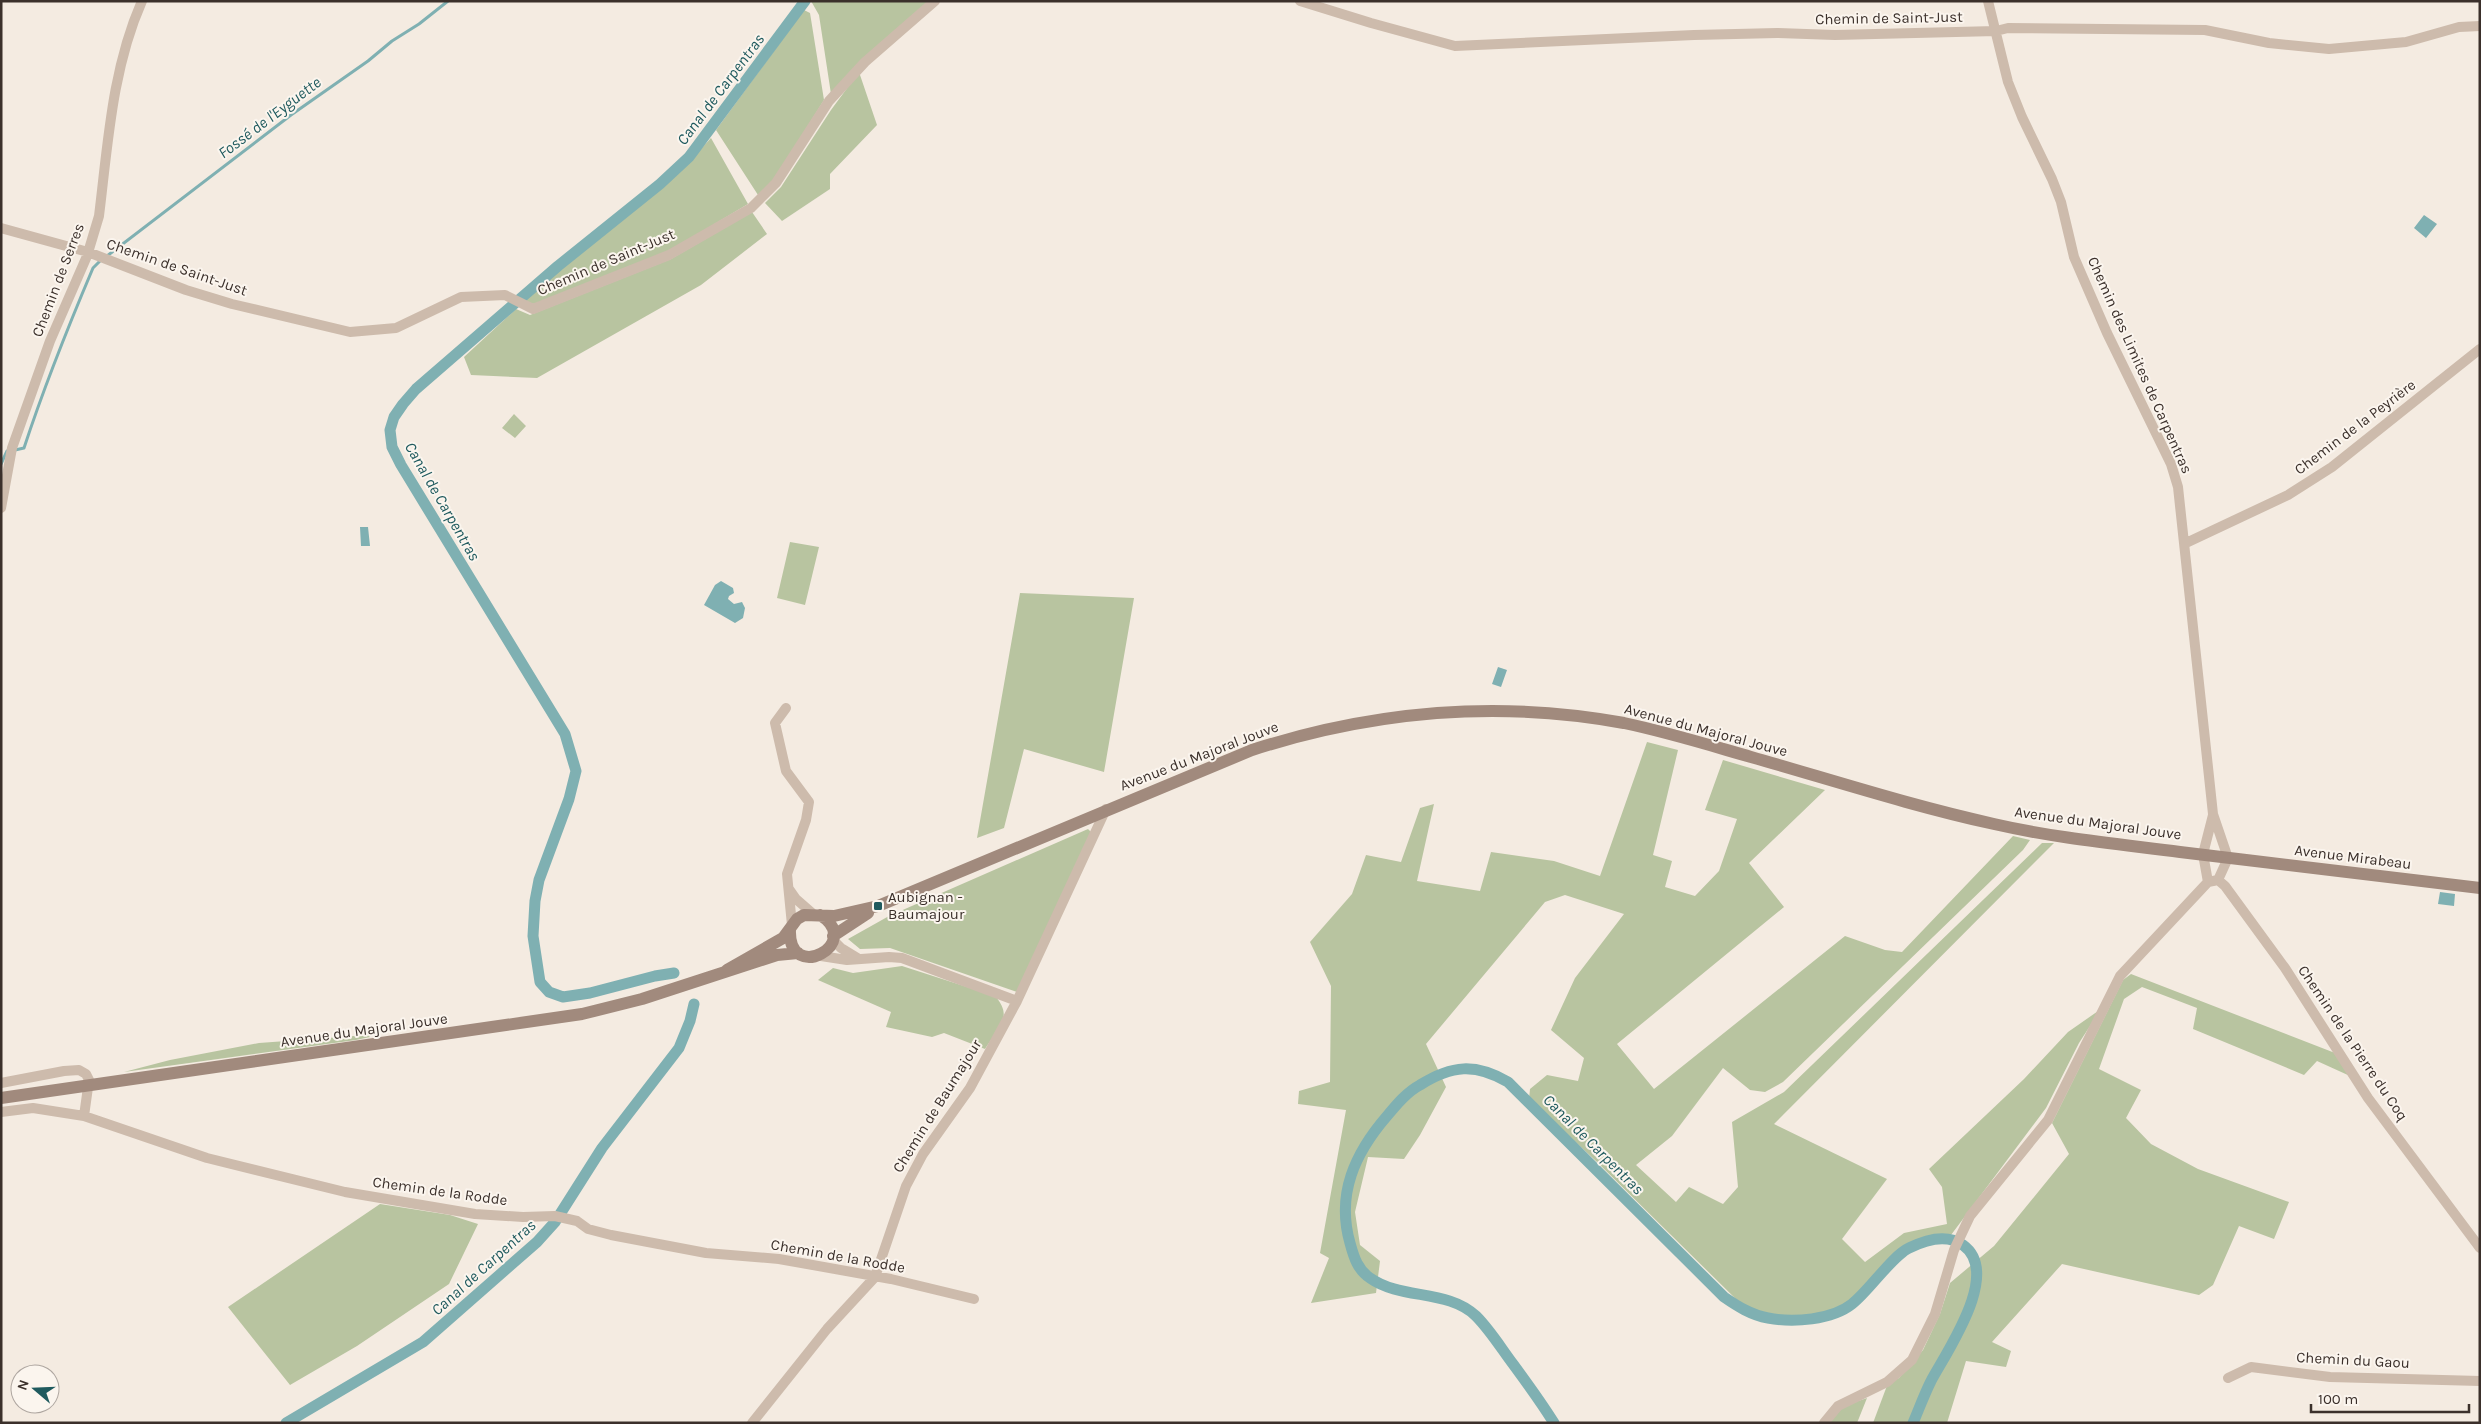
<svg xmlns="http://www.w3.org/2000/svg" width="2481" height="1424" font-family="Karla,sans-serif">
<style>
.green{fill:#b8c4a0}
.water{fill:#7fb0b2}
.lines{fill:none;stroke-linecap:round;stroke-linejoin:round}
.stream{stroke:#7fb0b2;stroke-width:3}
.canal{stroke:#7fb0b2;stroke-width:11}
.street{stroke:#cdbbac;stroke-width:10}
.secondary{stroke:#a18a7d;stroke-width:12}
.poi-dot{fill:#1f5a5e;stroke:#fbf5ee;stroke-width:2}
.labels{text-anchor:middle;stroke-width:4;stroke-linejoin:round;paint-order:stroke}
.street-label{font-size:15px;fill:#3b302b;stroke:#fbf5ee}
.poi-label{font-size:15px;fill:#3b302b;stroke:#fbf5ee;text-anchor:start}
.water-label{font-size:16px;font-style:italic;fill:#1f5a5e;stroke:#fbf5ee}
</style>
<rect width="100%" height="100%" fill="#f4ebe1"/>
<path class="green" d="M 811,1 L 930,1 L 831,94 L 819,15 Z
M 804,10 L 810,13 L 824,100 L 774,180 L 758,195 L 716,130 Z
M 859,72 L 877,125 L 830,174 L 830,189 L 782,221 L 765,203 L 781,187 L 831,110 Z
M 711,138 L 748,204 L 671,250 L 531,306 L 523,300 L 687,164 Z
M 752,212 L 767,234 L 701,285 L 537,378 L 471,375 L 464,357 L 516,309 L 530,315 L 671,259 Z
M 514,414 L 526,426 L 515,438 L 502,428 Z
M 790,542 L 819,547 L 805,605 L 777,598 Z
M 1020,593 L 1134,598 L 1104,772 L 1024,749 L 1004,828 L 977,838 Z
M 1647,742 L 1678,750 L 1653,855 L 1672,861 L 1665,887 L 1695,896 L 1719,871 L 1737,819 L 1705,810 L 1723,760 L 1825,790 L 1749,863 L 1784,907 L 1617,1044 L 1654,1089 L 1845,936 L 1885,950 L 1902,952 L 2013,836 L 2030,840 L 2023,850 L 1783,1082 L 1765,1092 L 1750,1090 L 1723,1068 L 1672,1136 L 1636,1165 L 1676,1202 L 1689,1187 L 1723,1204 L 1738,1187 L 1732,1122 L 1784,1092 L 2042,843 L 2054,843 L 1774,1124 L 1887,1179 L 1842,1239 L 1865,1262 L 1904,1233 L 1947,1224 L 1942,1187 L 1929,1169 L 2024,1079 L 2068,1032 L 2101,1009 L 2079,1043 L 2046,1108 L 1951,1235 L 1927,1237 L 1904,1247 L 1849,1303 L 1831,1312 L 1795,1318 L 1768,1316 L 1744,1307 L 1596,1161 L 1529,1099 L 1530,1089 L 1547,1075 L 1578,1081 L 1584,1058 L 1551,1030 L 1575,978 L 1624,914 L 1565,895 L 1545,902 L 1426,1044 L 1446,1087 L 1420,1135 L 1404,1159 L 1368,1157 L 1355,1212 L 1360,1245 L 1380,1261 L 1376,1293 L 1311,1303 L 1329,1258 L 1320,1253 L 1346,1110 L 1298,1104 L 1299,1091 L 1330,1082 L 1331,986 L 1310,942 L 1352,894 L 1366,855 L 1401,862 L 1420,808 L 1434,804 L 1417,881 L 1480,891 L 1491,852 L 1554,861 L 1600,876 Z
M 1088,829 L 1092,833 L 1017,992 L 890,948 L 860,949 L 848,939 L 889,916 Z
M 902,966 L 995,996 C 1014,1017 998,1028 985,1049 L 944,1033 L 932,1037 L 886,1027 L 891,1012 L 818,980 L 833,968 L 853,973 Z
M 2131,974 L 2335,1053 L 2350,1076 L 2317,1061 L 2304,1075 L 2193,1029 L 2197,1008 L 2142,987 L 2124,999 L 2099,1069 L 2141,1090 L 2126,1118 L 2151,1144 L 2198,1169 L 2289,1202 L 2274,1239 L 2239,1226 L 2213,1285 L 2199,1295 L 2062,1264 L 1992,1342 L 2011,1351 L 2006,1367 L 1966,1361 L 1947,1423 L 1873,1423 L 1888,1383 L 1899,1378 L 1923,1350 L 1940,1314 L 1950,1283 L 1994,1246 L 2069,1154 L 2052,1123 L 2123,980 Z
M 368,1035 L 370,1037 L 356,1040 L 124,1072 L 170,1060 L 259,1043 Z
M 380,1204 L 450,1215 L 478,1224 L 449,1284 L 357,1346 L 290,1385 L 228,1307 Z
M 1867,1398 L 1857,1423 L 1825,1423 L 1844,1406 Z"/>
<path class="water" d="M 2424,215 L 2437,224 L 2426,238 L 2414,228 Z
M 360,527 L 368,527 L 370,546 L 361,546 Z
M 721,581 L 733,588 L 734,593 L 729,596 L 728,599 L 734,604 L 742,602 L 745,608 L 743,618 L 735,623 L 704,605 L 715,585 Z
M 1498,667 L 1507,670 L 1501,687 L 1492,684 Z
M 2440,892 L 2455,894 L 2454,906 L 2438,904 Z"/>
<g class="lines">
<path class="stream" d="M 107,256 L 291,115 L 368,61 L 392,41 L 419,24 L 448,1
M 15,450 L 24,448 C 44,387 68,327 93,268 L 100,261
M 1,464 L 7,451"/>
<path class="canal" d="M 674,973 L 655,976 L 590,993 L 563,997 L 549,992 L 540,982 L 533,936 L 535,901 L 539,880 L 569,799 L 576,771 L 565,734 L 401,465 L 392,447 L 390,430 L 394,417 L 403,404 L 416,389 L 558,266 L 660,184 L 689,157 L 805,1
M 286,1423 L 423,1342 L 537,1242 L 555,1222 L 602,1148 L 679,1048 L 690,1021 L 694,1004
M 1554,1423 C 1541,1402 1527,1383 1513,1364 C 1501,1348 1490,1330 1476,1316 C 1448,1289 1401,1300 1370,1278 C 1358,1270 1354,1258 1350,1243 C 1336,1194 1355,1153 1387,1116 C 1397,1104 1407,1092 1420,1085 C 1452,1065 1475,1063 1508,1082 L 1724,1297 C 1737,1306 1751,1315 1768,1318 C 1793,1323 1832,1320 1852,1304 C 1869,1291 1892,1256 1909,1248 C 1925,1240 1946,1233 1963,1245 C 2002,1273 1947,1351 1931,1381 C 1924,1395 1919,1409 1913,1423"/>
<path class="street" d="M 1300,1 L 1371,23 L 1455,46 L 1694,35 L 1777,33 L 1835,35 L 1996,31 L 2008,28 L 2205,30 L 2269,43 L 2329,49 L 2406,42 L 2459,27 L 2480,26
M 1988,1 L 2008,82 L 2022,117 L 2052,179 L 2061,202 L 2074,257 L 2107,333 L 2171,464 L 2178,487 L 2213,814 L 2228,858 L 2218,880
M 1,228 L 88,252 L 186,290 L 232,304 L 350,332 L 396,328 L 461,297 L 505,295 L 533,309 L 669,255 L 751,208 L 776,183 L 829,101 L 865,62 L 935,1
M 1,508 L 12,448 L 50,341 L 87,256 L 99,216 C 108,143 112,69 142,1
M 2186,543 L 2288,495 L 2332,467 L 2480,349
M 786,708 L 775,723 L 786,771 L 809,802 L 806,820 L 787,874 L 792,925
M 2218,880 L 2225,886 L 2285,968 L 2368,1098 L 2480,1248
M 2208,882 L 2203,854 L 2213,815
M 789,889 L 796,899 L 812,913
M 833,940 L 841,948 L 859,959
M 821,956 L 847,960 L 889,957 L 902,958 L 1017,1001
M 1,1083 L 64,1071 L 79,1070 L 86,1074 L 89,1080 L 84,1116
M 1,1112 L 33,1108 L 84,1116 L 207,1158 L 345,1192 L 475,1214 L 523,1217 L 555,1216 L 577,1221 L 588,1229 L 611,1235 L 706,1253 L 779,1259 L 891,1279 L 974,1299
M 2228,1378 L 2251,1367 L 2330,1377 L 2480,1381
M 752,1423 L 827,1329 L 875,1277 L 906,1186 L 923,1154 L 970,1088 L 1017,1001 L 1106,809
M 1824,1423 L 1838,1406 L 1887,1382 L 1912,1360 L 1935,1314 L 1954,1250 L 1970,1216 L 2048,1120 L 2120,976 L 2208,882 L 2218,880"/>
<path class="secondary" d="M 790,930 C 788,985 865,943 820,915
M 833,936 L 868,913
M 727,970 L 783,938 L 797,919 L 804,915 L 834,916 L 878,906 L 1252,750 C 1373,711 1498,700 1624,723 C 1667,732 1709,745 1751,757 C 1832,780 1912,806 1994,824 C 2055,838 2118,844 2180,852 C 2280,864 2380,876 2480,888
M 1,1098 L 582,1014 L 642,999 L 777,955 L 798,953"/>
</g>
<rect class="poi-dot" x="873" y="901" width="10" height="10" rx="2.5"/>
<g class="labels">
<g class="street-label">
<text transform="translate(1889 18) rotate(-1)" y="5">Chemin de Saint-Just</text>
<text transform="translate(606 262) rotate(-23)" y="5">Chemin de Saint-Just</text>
<text transform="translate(177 267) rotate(19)" y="5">Chemin de Saint-Just</text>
<text transform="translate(58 280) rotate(-69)" y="5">Chemin de Serres</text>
<text transform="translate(2140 365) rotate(66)" y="5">Chemin des Limites de Carpentras</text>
<text transform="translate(2355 427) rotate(-37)" y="5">Chemin de la Peyrière</text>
<text transform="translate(1706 730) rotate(15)" y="5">Avenue du Majoral Jouve</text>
<text transform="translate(1199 756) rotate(-21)" y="5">Avenue du Majoral Jouve</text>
<text transform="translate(2098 823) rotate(8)" y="5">Avenue du Majoral Jouve</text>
<text transform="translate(2353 857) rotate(7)" y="5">Avenue Mirabeau</text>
<text transform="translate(364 1030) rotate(-8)" y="5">Avenue du Majoral Jouve</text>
<text transform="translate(2353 1043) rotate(56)" y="5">Chemin de la Pierre du Coq</text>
<text transform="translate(937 1106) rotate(-58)" y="5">Chemin de Baumajour</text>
<text transform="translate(440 1191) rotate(8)" y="5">Chemin de la Rodde</text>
<text transform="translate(838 1256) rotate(10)" y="5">Chemin de la Rodde</text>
<text transform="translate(2353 1360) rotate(3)" y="5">Chemin du Gaou</text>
</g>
<g class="poi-label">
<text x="888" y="902">Aubignan -<tspan x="888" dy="17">Baumajour</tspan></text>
</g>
<g class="water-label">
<text transform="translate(720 89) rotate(-53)" y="6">Canal de Carpentras</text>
<text transform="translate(269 117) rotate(-37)" y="6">Fossé de l'Eyguette</text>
<text transform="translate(443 501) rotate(60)" y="6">Canal de Carpentras</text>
<text transform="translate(1594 1144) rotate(45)" y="6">Canal de Carpentras</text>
<text transform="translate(483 1267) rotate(-42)" y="6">Canal de Carpentras</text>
</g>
</g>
<rect width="2481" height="1424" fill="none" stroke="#3b302b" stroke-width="5"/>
<g transform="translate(35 1389) rotate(289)"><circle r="24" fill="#fbf5ee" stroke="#aea6a0"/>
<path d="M0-4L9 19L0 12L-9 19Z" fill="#1f5a5e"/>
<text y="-8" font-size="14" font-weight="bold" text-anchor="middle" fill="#3b302b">N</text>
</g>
<path d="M2311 1404v8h158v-8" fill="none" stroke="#3b302b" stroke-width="2.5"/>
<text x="2318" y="1404" font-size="15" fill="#3b302b" stroke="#fbf5ee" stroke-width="4" paint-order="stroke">100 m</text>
</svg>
